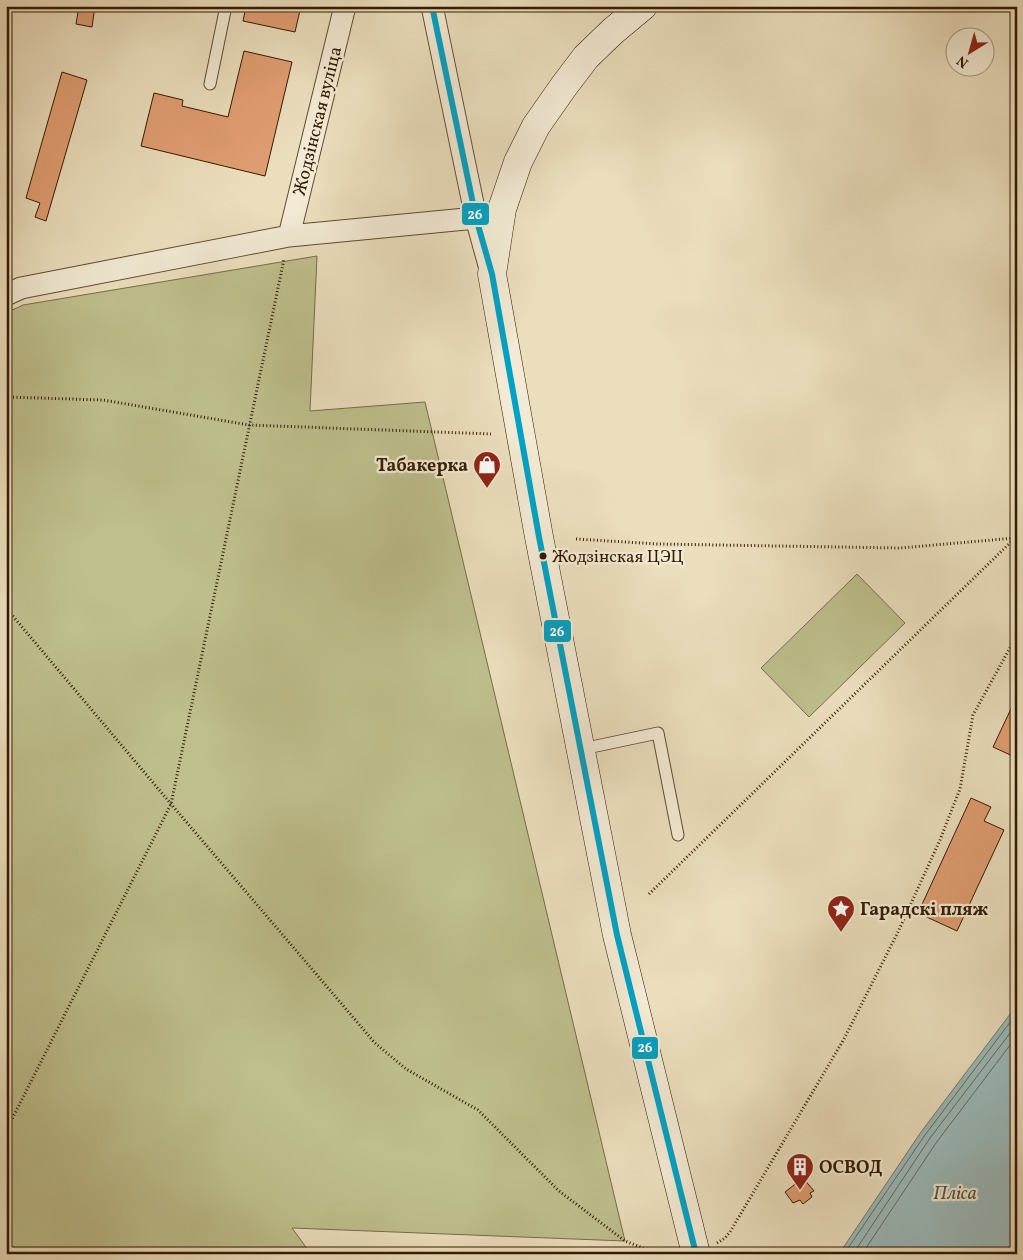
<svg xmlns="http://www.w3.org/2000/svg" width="1023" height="1260" font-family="Vollkorn,serif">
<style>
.green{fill:#bebf8d;stroke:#786c47}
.water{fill:#9bbaba;stroke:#717a70}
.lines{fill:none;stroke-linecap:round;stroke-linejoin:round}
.shore{stroke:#666a5e;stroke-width:1}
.building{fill:#e09d71;stroke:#321a01}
.service-casing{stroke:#604b30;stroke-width:13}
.minor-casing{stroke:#604b30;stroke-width:23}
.secondary-casing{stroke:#321a01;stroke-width:29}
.path{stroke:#321a01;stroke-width:3;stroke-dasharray:1 2.5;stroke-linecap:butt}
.service{stroke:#f2ead4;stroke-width:11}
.minor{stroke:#f2ead4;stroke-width:21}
.secondary{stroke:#f2ead4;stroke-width:28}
.bus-1-casing{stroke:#f2ead4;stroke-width:10}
.bus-1{stroke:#02a2c4;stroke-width:6}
.bus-dot{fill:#321a01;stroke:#f2ead4;stroke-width:2}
.labels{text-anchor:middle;stroke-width:4.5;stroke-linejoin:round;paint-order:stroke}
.bus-label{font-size:17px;fill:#321a01;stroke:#f2ead4;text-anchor:start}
.street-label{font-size:18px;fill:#321a01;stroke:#f2ead4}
.poi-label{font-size:18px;font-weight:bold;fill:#321a01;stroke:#f2ead4;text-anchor:start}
.water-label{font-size:19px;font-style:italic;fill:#575242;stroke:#f2ead4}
.line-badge{stroke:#f2ead4;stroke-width:2}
.badge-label{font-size:14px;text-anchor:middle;font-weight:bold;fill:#fff}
</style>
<rect width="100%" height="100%" fill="#ebdebd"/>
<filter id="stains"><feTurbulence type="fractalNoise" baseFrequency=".004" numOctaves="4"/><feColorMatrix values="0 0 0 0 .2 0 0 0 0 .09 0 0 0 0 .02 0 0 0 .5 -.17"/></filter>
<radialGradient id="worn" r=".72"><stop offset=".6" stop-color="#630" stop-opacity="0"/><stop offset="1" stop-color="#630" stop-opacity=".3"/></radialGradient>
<path class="green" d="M 317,256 L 310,411 L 425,402 L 625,1241 L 292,1228 L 311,1254 L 6,1254 L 6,313 L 23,305 Z
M 857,574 L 905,623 L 809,717 L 761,668 Z"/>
<path class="water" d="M 1017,1005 L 1017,1254 L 836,1254 L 843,1248 L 921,1132 Z"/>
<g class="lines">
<path class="shore" d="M 844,1254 L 925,1135 L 1017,1013
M 853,1254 L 930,1138 L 1017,1024
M 862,1254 L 936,1143 L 1017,1036"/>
</g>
<path class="building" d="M 79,6 L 95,6 L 92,27 L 76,24 Z
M 246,6 L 301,6 L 295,32 L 243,21 Z
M 244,51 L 292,62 L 265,176 L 141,146 L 154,93 L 183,100 L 182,106 L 228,117 Z
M 62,72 L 87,80 L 46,221 L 35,217 L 40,203 L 26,198 Z
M 1017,696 L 1017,758 L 993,747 Z
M 971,798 L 991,807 L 984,821 L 1004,830 L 957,931 L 918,913 Z
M 803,1178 L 814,1191 L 810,1193 L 812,1197 L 803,1204 L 800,1200 L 793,1203 L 785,1192 Z"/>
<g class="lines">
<defs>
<path id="service" d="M 210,84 L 226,6
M 582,749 L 658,733 L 678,835"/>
<path id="minor" d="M 432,6 L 476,218 L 490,269
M 289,236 L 345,6
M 6,295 L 21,288 L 289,236 L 476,218"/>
<path id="secondary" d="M 643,6 L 613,31 L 586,57 L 564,86 L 536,126 L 518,162 L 502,209 L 492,274 L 539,537 L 617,935 L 696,1254"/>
</defs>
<use href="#service" class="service-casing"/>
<use href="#minor" class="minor-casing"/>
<use href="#secondary" class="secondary-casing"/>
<path class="path" d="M 6,397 L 103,400 L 249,425 L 491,434
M 576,539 L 658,544 L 900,548 L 1015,538
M 6,608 L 171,804 L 375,1043 L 406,1069 L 478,1110 L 559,1191 L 625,1241 L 658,1254
M 649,894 L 1015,538
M 6,1131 L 171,804 L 284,259
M 717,1243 L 725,1238 L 730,1232 L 844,1039 L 898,932 L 940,840 L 960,789 L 973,715 L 1017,635"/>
<use href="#service" class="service"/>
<use href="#minor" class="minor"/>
<use href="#secondary" class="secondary"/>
<defs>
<path id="bus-1" d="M 432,6 L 476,218 L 492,274 L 539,537 L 617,935 L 696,1254"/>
</defs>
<use href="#bus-1" class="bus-1-casing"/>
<use href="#bus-1" class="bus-1"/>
</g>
<defs>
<symbol id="shop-pin" viewBox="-11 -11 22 30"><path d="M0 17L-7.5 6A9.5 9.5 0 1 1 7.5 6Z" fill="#8f2418" stroke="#f2ead4"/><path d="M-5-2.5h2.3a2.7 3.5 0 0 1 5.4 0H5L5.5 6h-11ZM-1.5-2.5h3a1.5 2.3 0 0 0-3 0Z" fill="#fff"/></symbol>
<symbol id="sight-pin" viewBox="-11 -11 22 30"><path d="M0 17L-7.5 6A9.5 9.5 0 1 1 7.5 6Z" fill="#8f2418" stroke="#f2ead4"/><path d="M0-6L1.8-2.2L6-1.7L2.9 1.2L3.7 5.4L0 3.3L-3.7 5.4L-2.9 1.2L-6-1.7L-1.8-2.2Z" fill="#fff"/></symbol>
<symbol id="building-pin" viewBox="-11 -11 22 30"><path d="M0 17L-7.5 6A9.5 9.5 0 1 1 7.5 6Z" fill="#8f2418" stroke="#f2ead4"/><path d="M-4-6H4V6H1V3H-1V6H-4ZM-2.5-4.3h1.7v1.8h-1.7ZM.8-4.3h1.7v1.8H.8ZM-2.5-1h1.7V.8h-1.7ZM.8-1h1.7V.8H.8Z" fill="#fff"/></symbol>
</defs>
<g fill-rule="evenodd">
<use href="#shop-pin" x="471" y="449" width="32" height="43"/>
<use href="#sight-pin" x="825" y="893" width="32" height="43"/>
<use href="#building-pin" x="784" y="1151" width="32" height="43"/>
</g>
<circle class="bus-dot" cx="543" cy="556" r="4.5"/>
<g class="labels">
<g class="bus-label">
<text x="552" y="562">Жодзінская ЦЭЦ</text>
</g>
<g class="street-label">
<text transform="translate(317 121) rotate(-76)" y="6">Жодзінская вуліца</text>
</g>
<g class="poi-label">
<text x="468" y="471" text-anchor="end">Табакерка</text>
<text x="860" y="915">Гарадскі пляж</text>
<text x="819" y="1173">ОСВОД</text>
</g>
<g class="water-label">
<text x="955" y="1199">Пліса</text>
</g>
</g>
<g class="line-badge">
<rect x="461" y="202" width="29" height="24" rx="5" fill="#02a2c4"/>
<rect x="543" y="619" width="29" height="24" rx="5" fill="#02a2c4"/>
<rect x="631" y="1036" width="28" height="24" rx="5" fill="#02a2c4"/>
</g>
<g class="badge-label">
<text x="475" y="219">26</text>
<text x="557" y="636">26</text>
<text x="645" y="1052">26</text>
</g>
<rect width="1023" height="1260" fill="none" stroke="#ebdebd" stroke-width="25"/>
<rect x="8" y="8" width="1008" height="1245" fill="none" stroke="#321a01" stroke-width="2.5"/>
<rect x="12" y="12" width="998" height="1235" fill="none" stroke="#321a01"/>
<g transform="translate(970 52) rotate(217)"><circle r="24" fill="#f2ead4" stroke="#a59780"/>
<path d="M0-4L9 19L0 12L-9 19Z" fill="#8f2418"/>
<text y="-8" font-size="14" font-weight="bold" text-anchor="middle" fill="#321a01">N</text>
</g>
<rect width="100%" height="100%" filter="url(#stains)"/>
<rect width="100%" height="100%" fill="url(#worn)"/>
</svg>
